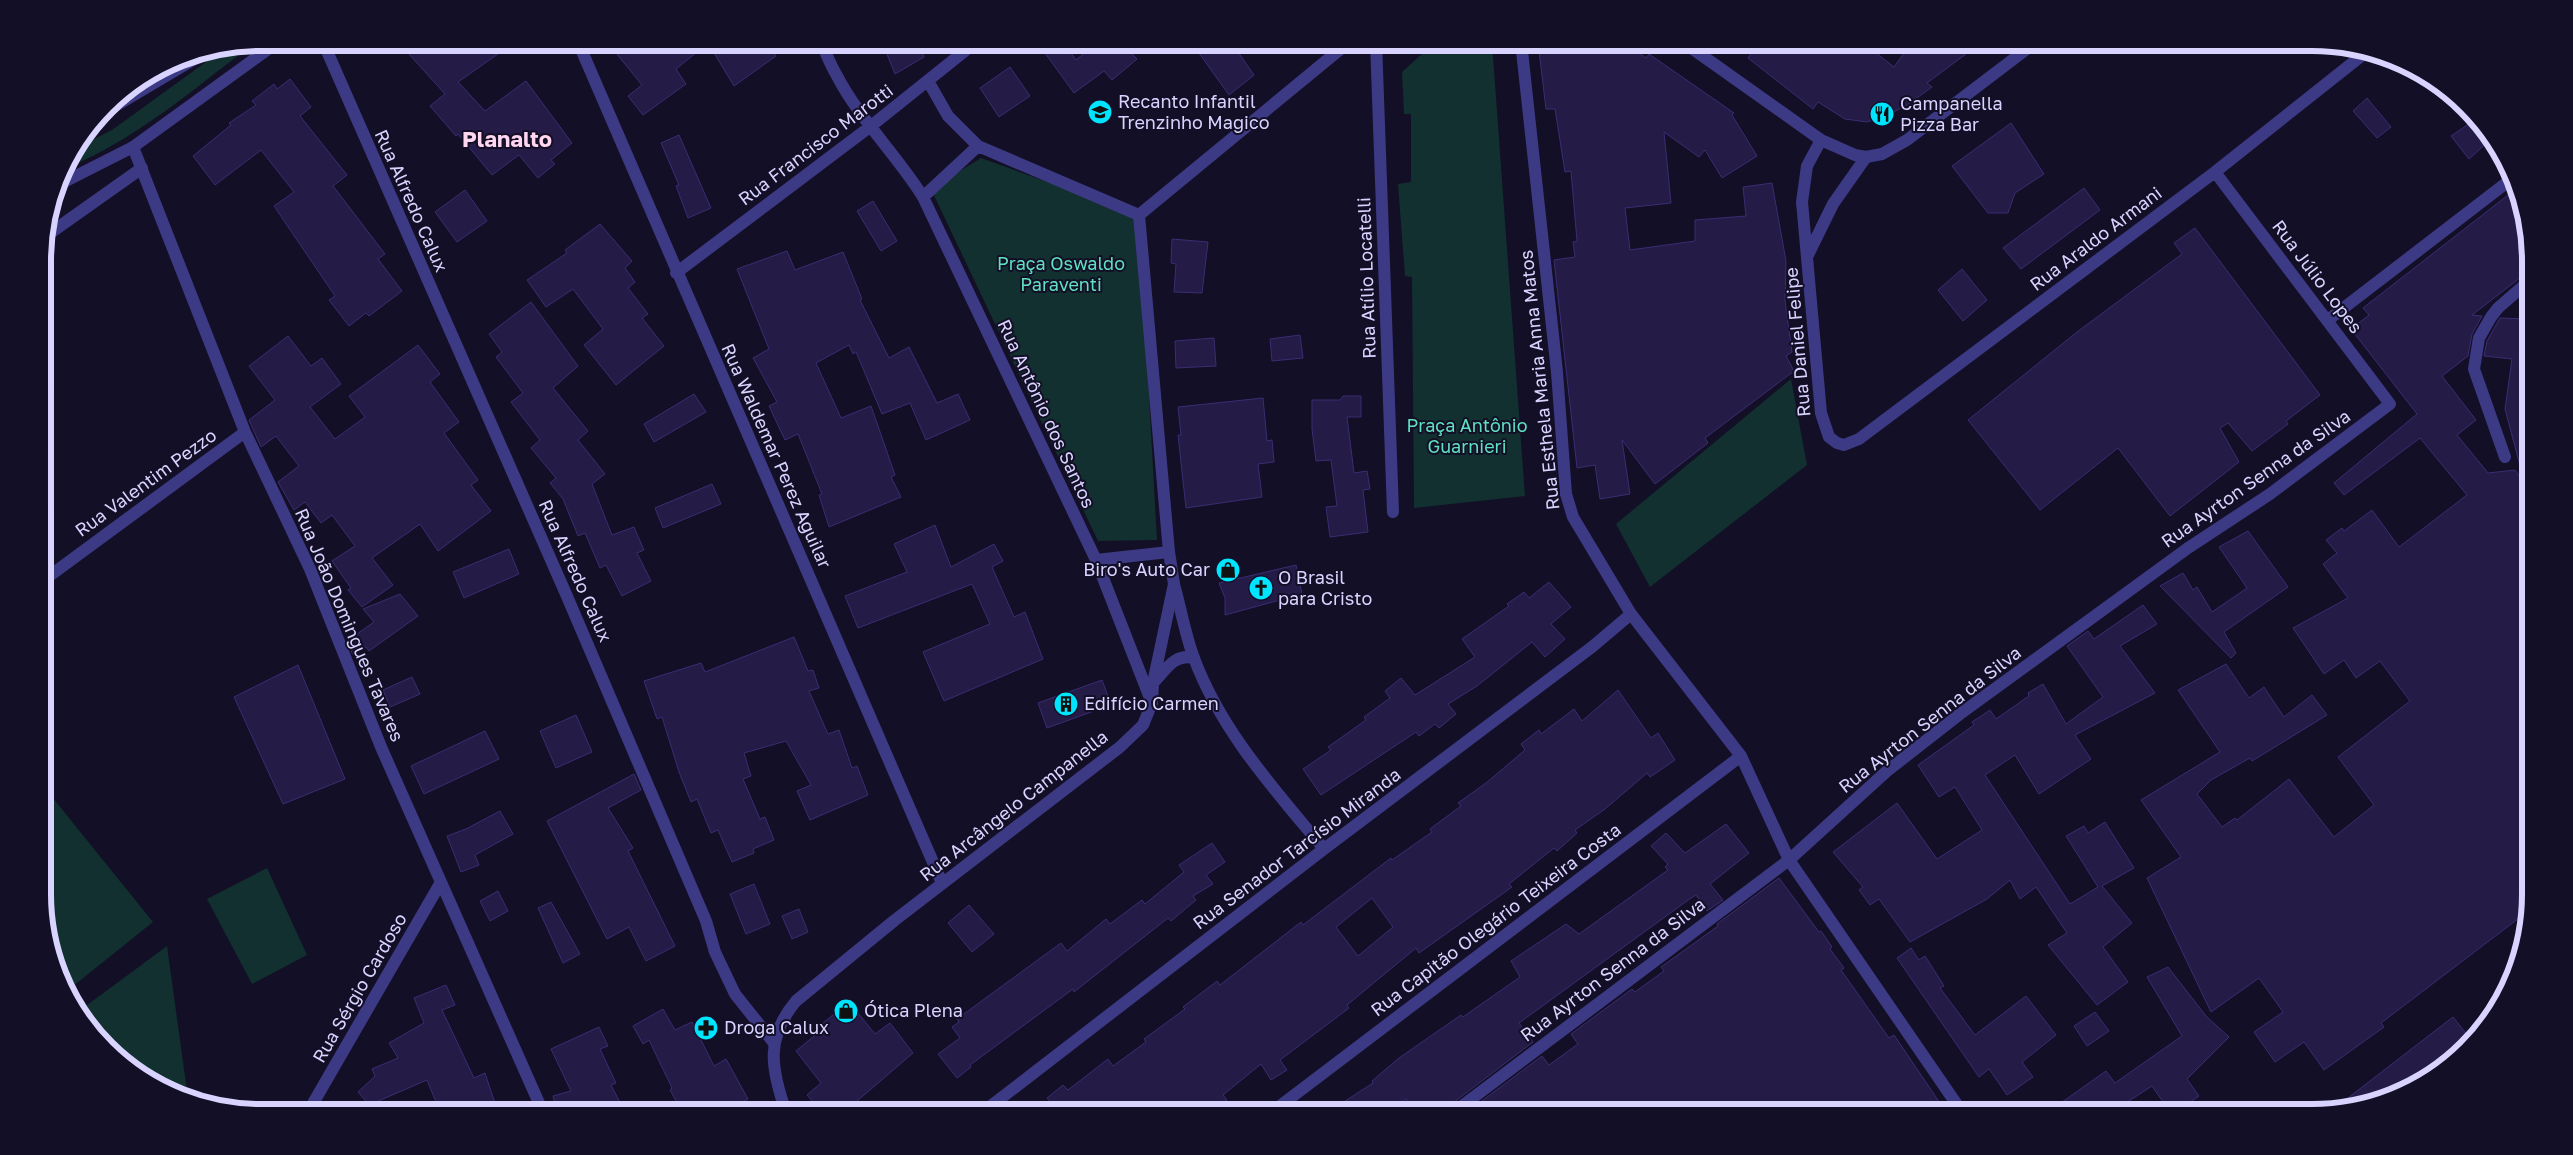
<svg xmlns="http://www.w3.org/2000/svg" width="2573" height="1155" font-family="'Golos Text',sans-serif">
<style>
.green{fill:#12302f}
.building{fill:#241b47;stroke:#3b2d73;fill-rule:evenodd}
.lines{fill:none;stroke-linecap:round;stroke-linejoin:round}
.minor{stroke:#3d3a85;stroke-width:12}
.tertiary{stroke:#3d3a85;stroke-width:12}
.labels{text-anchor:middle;stroke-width:4;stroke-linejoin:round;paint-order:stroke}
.poi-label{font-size:18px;fill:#d9d4ff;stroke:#130f26;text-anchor:start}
.street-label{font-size:18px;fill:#d9d4ff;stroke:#130f26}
.park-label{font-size:18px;fill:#5fe0c0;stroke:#130f26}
.district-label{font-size:22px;font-weight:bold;fill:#ffd6f0;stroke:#130f26}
.rim{fill:none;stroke:#d9d4ff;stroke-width:6}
</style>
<rect width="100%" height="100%" fill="#130f26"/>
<path class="green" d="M 1434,43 L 1492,43 L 1525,496 L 1414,508 L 1412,277 L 1405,276 L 1398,184 L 1411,182 L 1411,114 L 1404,114 L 1402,72 Z
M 253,44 C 194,89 134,141 64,169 L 80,146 L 112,130 L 221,51 Z
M 981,158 L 1139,215 L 1157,540 L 1098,541 L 931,189 Z
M 1791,379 L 1807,465 L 1650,587 L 1616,524 Z
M 44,787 L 153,922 L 67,991 C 34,933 44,851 44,787 Z
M 267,868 L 307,955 L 252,984 L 207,899 Z
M 167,946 L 188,1098 C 149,1090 98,1044 79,1011 Z"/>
<path class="building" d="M 398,42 L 515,42 L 458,82 L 485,111 L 526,81 L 572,143 L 551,160 L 555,164 L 538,178 L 519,155 L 492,175 L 458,134 L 456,136 L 430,106 L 445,94 Z
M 607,42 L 765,42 L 776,56 L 734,86 L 708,43 L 676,69 L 686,84 L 643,115 L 628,96 L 642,85 Z
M 882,42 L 917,42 L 924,57 L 895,74 Z
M 1037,42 L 1063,42 L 1076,60 L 1098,42 L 1120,42 L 1137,59 L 1112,80 L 1104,71 L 1074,93 Z
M 1191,42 L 1231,42 L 1254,75 L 1229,95 Z
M 1538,42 L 1624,42 L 1646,58 L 1649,54 L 1734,113 L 1732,115 L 1757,156 L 1722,178 L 1705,150 L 1699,157 L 1664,132 L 1671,203 L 1625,208 L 1630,250 L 1695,241 L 1695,220 L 1746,216 L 1743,187 L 1772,183 L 1786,261 L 1785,301 L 1792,352 L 1786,356 L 1794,371 L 1705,438 L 1708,443 L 1655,484 L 1622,440 L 1630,494 L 1600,499 L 1595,465 L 1577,468 L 1554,260 L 1575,257 L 1573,242 L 1577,241 L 1571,171 L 1565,172 L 1555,109 L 1546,109 Z
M 1759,42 L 1862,42 L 1894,67 L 1912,42 L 1982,42 L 1927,83 L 1932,87 L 1907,105 L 1884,117 L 1867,122 L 1845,119 L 1818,102 L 1813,109 L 1748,58 Z
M 1010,67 L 1030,96 L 999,117 L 980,88 Z
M 290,79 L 311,107 L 300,116 L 347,175 L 333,186 L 385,254 L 378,259 L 402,291 L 369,316 L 366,313 L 349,326 L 329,300 L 335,296 L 274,206 L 294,192 L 261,150 L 215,185 L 193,156 L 231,125 L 229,123 L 256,105 L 252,101 L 274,84 L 277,89 Z
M 2367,98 L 2391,127 L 2377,138 L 2353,111 Z
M 2476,119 L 2491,139 L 2469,159 L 2451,136 Z
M 2011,123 L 2044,174 L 2015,193 L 2008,213 L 1988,213 L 1952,166 Z
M 679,135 L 711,208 L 688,218 L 676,186 L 679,185 L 661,143 Z
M 2084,188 L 2100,210 L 2021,269 L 2003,248 Z
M 2517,188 L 2529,234 L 2529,271 L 2472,315 L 2482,316 L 2472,334 L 2468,356 L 2442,376 L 2476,420 L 2457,435 L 2488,473 L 2515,470 L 2529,489 L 2530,894 L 2527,912 L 2381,1023 L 2384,1027 L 2324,1070 L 2304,1042 L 2275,1062 L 2254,1032 L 2283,1012 L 2259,978 L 2211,1012 L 2147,878 L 2181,857 L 2141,800 L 2220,752 L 2178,690 L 2226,664 L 2249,698 L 2264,687 L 2284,717 L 2312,695 L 2327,715 L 2252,761 L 2250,758 L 2211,780 L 2197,794 L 2222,827 L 2235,818 L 2237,820 L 2289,779 L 2334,837 L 2374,805 L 2338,757 L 2410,701 L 2380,661 L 2356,678 L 2344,660 L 2324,674 L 2293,628 L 2348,598 L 2323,564 L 2337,553 L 2326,540 L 2342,528 L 2344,531 L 2372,510 L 2399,547 L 2467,495 L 2420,438 L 2344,495 L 2334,483 L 2417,414 L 2351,329 L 2369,315 L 2363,308 Z
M 465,190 L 487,221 L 457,242 L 435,212 Z
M 873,201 L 897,241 L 881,251 L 857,211 Z
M 600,224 L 632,261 L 625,268 L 635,282 L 628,288 L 648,314 L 642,318 L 664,346 L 616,385 L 584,345 L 603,329 L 573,289 L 546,307 L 527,280 L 567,253 L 565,250 Z
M 2195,228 L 2320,395 L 2286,421 L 2288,424 L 2252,451 L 2228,423 L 2220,428 L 2239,462 L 2170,516 L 2118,448 L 2040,510 L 1968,420 L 2077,332 L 2182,254 L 2174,243 Z
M 1172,239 L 1208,242 L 1202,293 L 1174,292 L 1176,264 L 1171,263 Z
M 787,251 L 795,270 L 843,252 L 862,299 L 860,300 L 889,358 L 909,347 L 937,403 L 958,394 L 970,420 L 926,440 L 910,403 L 882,414 L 856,352 L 853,354 L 849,345 L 816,363 L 841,418 L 871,406 L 895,475 L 891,477 L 901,497 L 829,527 L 819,495 L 822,494 L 798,434 L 785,440 L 769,406 L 777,402 L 753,358 L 769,349 L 737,269 Z
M 1962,269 L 1987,300 L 1963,321 L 1938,290 Z
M 531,302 L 578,366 L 553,388 L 588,431 L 578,440 L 605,474 L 592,484 L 612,535 L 634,527 L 644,550 L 637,553 L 651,581 L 622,596 L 606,565 L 600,568 L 585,533 L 578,536 L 563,499 L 550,483 L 556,478 L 531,448 L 540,440 L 511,402 L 523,393 L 496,357 L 502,352 L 489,334 Z
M 2500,318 L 2529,319 L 2529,476 L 2523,477 L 2505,409 L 2512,359 L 2484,356 L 2487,341 Z
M 1300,335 L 1303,358 L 1272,361 L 1270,339 Z
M 288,336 L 311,366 L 322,358 L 341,384 L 310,407 L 335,439 L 365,417 L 349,396 L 418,345 L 440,374 L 430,382 L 459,422 L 444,433 L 478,480 L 471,485 L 491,511 L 438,551 L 420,524 L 372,558 L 393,585 L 362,607 L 348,590 L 351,588 L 332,561 L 355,546 L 332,515 L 321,523 L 305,502 L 294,510 L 278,482 L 299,466 L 276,436 L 261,447 L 249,420 L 275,400 L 249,366 Z
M 1214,338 L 1216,366 L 1176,368 L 1175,341 Z
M 694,394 L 706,412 L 654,442 L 644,424 Z
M 1343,396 L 1361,396 L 1361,417 L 1347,417 L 1354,473 L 1367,471 L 1370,489 L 1363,490 L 1368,532 L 1330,537 L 1326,507 L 1337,506 L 1331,460 L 1316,461 L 1312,429 L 1312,400 L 1340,400 Z
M 1263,398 L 1267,441 L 1272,440 L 1274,462 L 1258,464 L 1262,497 L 1186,508 L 1178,435 L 1181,435 L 1178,407 Z
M 712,484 L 721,504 L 663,528 L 655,508 Z
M 935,525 L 951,567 L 994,544 L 1003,561 L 992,567 L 1014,617 L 1025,612 L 1043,659 L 944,701 L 923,652 L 990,624 L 972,584 L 858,628 L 845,596 L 907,572 L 894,544 Z
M 2248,531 L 2288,587 L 2224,632 L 2236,653 L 2231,658 L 2160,586 L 2183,573 L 2193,590 L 2197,587 L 2212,612 L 2247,588 L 2219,547 Z
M 509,549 L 519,574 L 464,598 L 453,572 Z
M 1296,565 L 1302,594 L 1225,615 L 1225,598 L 1219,583 Z
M 1549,582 L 1571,607 L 1551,624 L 1565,639 L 1545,657 L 1532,642 L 1477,686 L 1448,704 L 1456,714 L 1439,728 L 1435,724 L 1419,736 L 1416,732 L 1321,795 L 1303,769 L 1331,750 L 1328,747 L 1366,720 L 1364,717 L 1390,698 L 1385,691 L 1401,678 L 1415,695 L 1475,657 L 1462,639 L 1509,606 L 1507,604 L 1524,592 L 1529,598 Z
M 400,594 L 418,616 L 369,651 L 366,647 L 353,655 L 347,641 L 374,622 L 363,609 Z
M 2143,605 L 2157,624 L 2120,646 L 2155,693 L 2075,735 L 2091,759 L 2039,794 L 2015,755 L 1985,775 L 2070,904 L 2098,887 L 2066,836 L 2084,826 L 2088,833 L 2105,822 L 2134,868 L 2102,886 L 2132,923 L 2103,947 L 2128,982 L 2097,1005 L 2048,945 L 2067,933 L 2036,887 L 2020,899 L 2010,880 L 1987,899 L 1910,942 L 1879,899 L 1870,905 L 1859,890 L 1863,887 L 1833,852 L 1897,803 L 1937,859 L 1982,830 L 1955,787 L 1939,797 L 1918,765 L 1974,725 L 1972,722 L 1990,710 L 1996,719 L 2029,696 L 2028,693 L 2043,684 L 2066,724 L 2103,697 L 2067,646 L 2088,631 L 2094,639 Z
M 794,637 L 808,671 L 813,670 L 819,688 L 809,691 L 828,734 L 839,730 L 852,768 L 857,766 L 868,795 L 810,820 L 797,791 L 811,785 L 786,741 L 744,753 L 751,776 L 743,779 L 760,819 L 765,817 L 774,840 L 753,849 L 754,853 L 732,862 L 718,830 L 711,833 L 697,799 L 691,802 L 679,772 L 662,717 L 657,719 L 644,681 L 701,663 L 705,672 Z
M 298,665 L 345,779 L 283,804 L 234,697 Z
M 412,677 L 420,694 L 390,707 L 383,690 Z
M 1102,680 L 1109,699 L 1091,705 L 1094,711 L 1047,728 L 1038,703 Z
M 1618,690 L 1651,738 L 1658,733 L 1675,760 L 1650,777 L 1647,773 L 1605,809 L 1575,830 L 1577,833 L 1557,851 L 1554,848 L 1509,884 L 1512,887 L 1419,953 L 1416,948 L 1347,1005 L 1349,1008 L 1280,1060 L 1287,1070 L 1271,1080 L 1261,1064 L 1223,1095 L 1227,1100 L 1211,1112 L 1059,1112 L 1047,1098 L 1063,1085 L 1068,1090 L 1108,1059 L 1113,1066 L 1146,1042 L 1144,1039 L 1185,1009 L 1183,1007 L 1217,981 L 1220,985 L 1301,922 L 1303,925 L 1391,858 L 1392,860 L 1432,832 L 1430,829 L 1461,806 L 1458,803 L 1486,783 L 1525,750 L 1521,744 L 1539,730 L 1541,734 L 1574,709 L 1582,721 ZM 1372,898 L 1393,927 L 1358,956 L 1336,927 Z
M 576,715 L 592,752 L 556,768 L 540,731 Z
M 485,731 L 499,759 L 424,794 L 411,766 Z
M 634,774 L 641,790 L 608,808 L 633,848 L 628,851 L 675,946 L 646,961 L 629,927 L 607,939 L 547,821 Z
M 500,811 L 513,834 L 475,855 L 479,865 L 461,872 L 447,836 L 466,829 Z
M 1726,824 L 1749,853 L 1710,884 L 1723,900 L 1707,911 L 1696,895 L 1691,898 L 1519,1023 L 1533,1042 L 1449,1106 L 1446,1112 L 1415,1112 L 1406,1099 L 1389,1112 L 1328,1112 L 1373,1083 L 1372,1081 L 1399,1058 L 1461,1015 L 1463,1017 L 1520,977 L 1511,961 L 1566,924 L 1579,934 L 1668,870 L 1665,867 L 1668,864 L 1651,846 L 1666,833 L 1685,853 Z
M 1212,843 L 1225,862 L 1206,875 L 1213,884 L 1193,896 L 1196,900 L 1171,921 L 1168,918 L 1074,992 L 1073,989 L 970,1065 L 971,1067 L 957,1078 L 938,1054 L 960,1038 L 952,1027 L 959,1022 L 957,1019 L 1061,943 L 1067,951 L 1106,919 L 1110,924 L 1142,900 L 1145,904 L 1184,872 L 1179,865 Z
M 1779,878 L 1819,932 L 1821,931 L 1832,947 L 1830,949 L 1844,968 L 1841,970 L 1889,1038 L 1894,1035 L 1946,1112 L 1467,1112 L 1542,1056 L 1549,1065 L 1578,1044 L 1571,1034 L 1632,989 L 1635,992 L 1664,971 L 1661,967 L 1718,926 L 1717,924 Z
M 754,884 L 770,924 L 746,934 L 730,894 Z
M 498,891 L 508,911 L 490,921 L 480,901 Z
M 551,902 L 580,954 L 563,963 L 538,908 Z
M 969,905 L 994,934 L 972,952 L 948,923 Z
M 799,909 L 808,932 L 792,939 L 782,916 Z
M 1911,948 L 1919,960 L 1925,956 L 1944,986 L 1940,988 L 1975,1035 L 2026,996 L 2056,1035 L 2022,1062 L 2033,1077 L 2007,1095 L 1989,1069 L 1979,1077 L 1897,958 Z
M 2168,967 L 2206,1016 L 2229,1037 L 2187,1079 L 2199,1096 L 2175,1112 L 2170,1112 L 2152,1086 L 2112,1112 L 2048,1112 L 2106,1071 L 2115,1083 L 2182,1036 L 2147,977 Z
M 446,985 L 455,1005 L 442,1010 L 474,1078 L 485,1073 L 498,1112 L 440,1112 L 427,1080 L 369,1105 L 358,1092 L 375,1076 L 372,1069 L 398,1058 L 389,1043 L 424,1023 L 414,998 Z
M 849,1002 L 875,1034 L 890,1023 L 913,1053 L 856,1102 L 864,1112 L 821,1112 L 807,1095 L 821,1083 L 796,1051 L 826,1026 L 823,1023 Z
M 663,1009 L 675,1030 L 692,1022 L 714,1066 L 726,1059 L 748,1099 L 723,1112 L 682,1112 L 670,1090 L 672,1088 L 649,1040 L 643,1044 L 633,1026 Z
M 2095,1012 L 2109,1031 L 2087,1046 L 2074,1026 Z
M 2453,1017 L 2472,1041 L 2433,1075 L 2382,1101 L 2331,1111 Z
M 599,1027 L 608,1046 L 600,1049 L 616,1083 L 611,1085 L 625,1112 L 557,1112 L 553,1096 L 571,1091 L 551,1049 Z"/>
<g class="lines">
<path class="minor" d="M 323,42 L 566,594 L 706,921 L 715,952 L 735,994 L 774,1043
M 578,42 L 942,883
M 821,42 C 826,53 830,64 836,74 C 859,119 897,155 923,197 L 1096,560 L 1152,703
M 1376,42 L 1393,512
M 1521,42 L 1557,372 L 1566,494 L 1573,517 L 1631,614 L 1741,756 L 1789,860 L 1962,1112
M 928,81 L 948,116 L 978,146 L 1139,215
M 1821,140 L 1807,166 L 1802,202 L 1821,413 L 1829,437 L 1837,443 L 1844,445 L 1859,439 L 2215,172 L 2365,53
M 133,147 L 245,432 L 310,569 L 381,747 L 543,1112
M 923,197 L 978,146
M 1808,255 L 1833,204 L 1866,157
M 676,273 L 871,126 L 976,42
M 2328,320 L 2514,177
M 2505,457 L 2474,369 L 2479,338 L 2491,317 L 2498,308 L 2529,281
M 1096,560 L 1169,552
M 44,580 L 245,432
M 1174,584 C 1181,609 1185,634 1194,658 C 1221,731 1275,790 1324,849
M 308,1112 L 441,882
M 983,1112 L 1324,849 L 1592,647 L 1631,614
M 1272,1112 L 1741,756
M 1454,1112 L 1789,860 L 1887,771 L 1960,714 L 2188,548 L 2270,494 L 2390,404 L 2215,172"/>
<path class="tertiary" d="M 1683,42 L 1821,140 L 1855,155 L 1866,157 L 1882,154 L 1907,140 L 2036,42
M 105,112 L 201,55
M 60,184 L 133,147 L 278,42
M 46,236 L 142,168
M 1153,683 C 1166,670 1174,653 1194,658
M 786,1112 C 771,1069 765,1038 796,1001 L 895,920 L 1120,747 L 1143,725 L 1152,703 L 1153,683 L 1174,584 L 1169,552 L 1139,215 L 1349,42"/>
</g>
<defs>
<symbol id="school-disc" viewBox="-11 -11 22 22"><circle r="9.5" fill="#00e5ff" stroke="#130f26"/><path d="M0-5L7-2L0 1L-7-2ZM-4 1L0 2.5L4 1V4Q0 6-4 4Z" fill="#111"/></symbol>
<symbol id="restaurant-disc" viewBox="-11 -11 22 22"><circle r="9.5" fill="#00e5ff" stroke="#130f26"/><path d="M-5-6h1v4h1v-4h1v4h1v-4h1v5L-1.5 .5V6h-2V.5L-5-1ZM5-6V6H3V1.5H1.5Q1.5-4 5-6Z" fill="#111"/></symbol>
<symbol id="shop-disc" viewBox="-11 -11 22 22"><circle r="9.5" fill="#00e5ff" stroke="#130f26"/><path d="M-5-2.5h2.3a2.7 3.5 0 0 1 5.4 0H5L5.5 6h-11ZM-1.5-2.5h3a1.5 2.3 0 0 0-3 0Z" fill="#111"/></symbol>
<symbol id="church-disc" viewBox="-11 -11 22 22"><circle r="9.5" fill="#00e5ff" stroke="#130f26"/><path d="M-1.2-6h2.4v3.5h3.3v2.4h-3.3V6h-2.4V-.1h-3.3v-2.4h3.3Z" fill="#111"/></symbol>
<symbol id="building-disc" viewBox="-11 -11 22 22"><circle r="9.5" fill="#00e5ff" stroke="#130f26"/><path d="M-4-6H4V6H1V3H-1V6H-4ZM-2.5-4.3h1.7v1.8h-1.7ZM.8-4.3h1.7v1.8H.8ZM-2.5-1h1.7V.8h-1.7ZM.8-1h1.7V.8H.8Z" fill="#111"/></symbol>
<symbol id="pharmacy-disc" viewBox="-11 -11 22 22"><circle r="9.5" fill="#00e5ff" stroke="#130f26"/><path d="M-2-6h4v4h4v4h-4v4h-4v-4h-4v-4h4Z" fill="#111"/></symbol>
</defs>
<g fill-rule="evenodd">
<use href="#school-disc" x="1086" y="98" width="28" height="28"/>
<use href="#restaurant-disc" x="1868" y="100" width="28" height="28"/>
<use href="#shop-disc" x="1214" y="556" width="28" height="28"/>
<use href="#church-disc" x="1247" y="574" width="28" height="28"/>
<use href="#building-disc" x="1052" y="690" width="28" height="28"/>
<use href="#shop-disc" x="832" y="997" width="28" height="28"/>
<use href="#pharmacy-disc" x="692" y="1014" width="28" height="28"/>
</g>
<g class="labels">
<g class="poi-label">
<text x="1118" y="108">Recanto Infantil<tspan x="1118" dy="21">Trenzinho Magico</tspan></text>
<text x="1900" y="110">Campanella<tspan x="1900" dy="21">Pizza Bar</tspan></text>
<text x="1210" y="576" text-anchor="end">Biro's Auto Car</text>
<text x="1278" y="584">O Brasil<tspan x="1278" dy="21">para Cristo</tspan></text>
<text x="1084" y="710">Edifício Carmen</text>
<text x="864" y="1017">Ótica Plena</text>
<text x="724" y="1034">Droga Calux</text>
</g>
<g class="street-label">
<text transform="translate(816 145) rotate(-37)" y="6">Rua Francisco Marotti</text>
<text transform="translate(411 201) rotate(66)" y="6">Rua Alfredo Calux</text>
<text transform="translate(2096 239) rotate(-37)" y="6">Rua Araldo Armani</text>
<text transform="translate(2317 277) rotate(53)" y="6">Rua Júlio Lopes</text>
<text transform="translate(1367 278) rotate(-92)" y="6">Rua Atílio Locatelli</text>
<text transform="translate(1798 342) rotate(-95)" y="6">Rua Daniel Felipe</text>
<text transform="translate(1540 380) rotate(-96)" y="6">Rua Esthela Maria Anna Matos</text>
<text transform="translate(1046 414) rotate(65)" y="6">Rua Antônio dos Santos</text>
<text transform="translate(776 456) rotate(66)" y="6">Rua Waldemar Perez Aguilar</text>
<text transform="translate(2256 479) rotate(-35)" y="6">Rua Ayrton Senna da Silva</text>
<text transform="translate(146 483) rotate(-36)" y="6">Rua Valentim Pezzo</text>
<text transform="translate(575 571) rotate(66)" y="6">Rua Alfredo Calux</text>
<text transform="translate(349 625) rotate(67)" y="6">Rua João Domingues Tavares</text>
<text transform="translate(1930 720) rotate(-38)" y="6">Rua Ayrton Senna da Silva</text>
<text transform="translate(1014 806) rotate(-38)" y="6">Rua Arcângelo Campanella</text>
<text transform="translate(1297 849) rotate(-37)" y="6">Rua Senador Tarcísio Miranda</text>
<text transform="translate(1496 920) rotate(-37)" y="6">Rua Capitão Olegário Teixeira Costa</text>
<text transform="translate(1613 970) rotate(-37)" y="6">Rua Ayrton Senna da Silva</text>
<text transform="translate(360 988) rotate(-60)" y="6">Rua Sérgio Cardoso</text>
</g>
<g class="park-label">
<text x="1061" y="270">Praça Oswaldo<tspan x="1061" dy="21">Paraventi</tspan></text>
<text x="1467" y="432">Praça Antônio<tspan x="1467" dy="21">Guarnieri</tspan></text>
</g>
<g class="district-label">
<text x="507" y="147">Planalto</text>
</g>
</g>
<path d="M0 0H2573V1155H0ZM261 51H2312A210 210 0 0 1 2522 261V894A210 210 0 0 1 2312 1104H261A210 210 0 0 1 51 894V261A210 210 0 0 1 261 51Z" fill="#130f26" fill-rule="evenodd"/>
<path class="rim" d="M261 51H2312A210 210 0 0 1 2522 261V894A210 210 0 0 1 2312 1104H261A210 210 0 0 1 51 894V261A210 210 0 0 1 261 51Z"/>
</svg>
